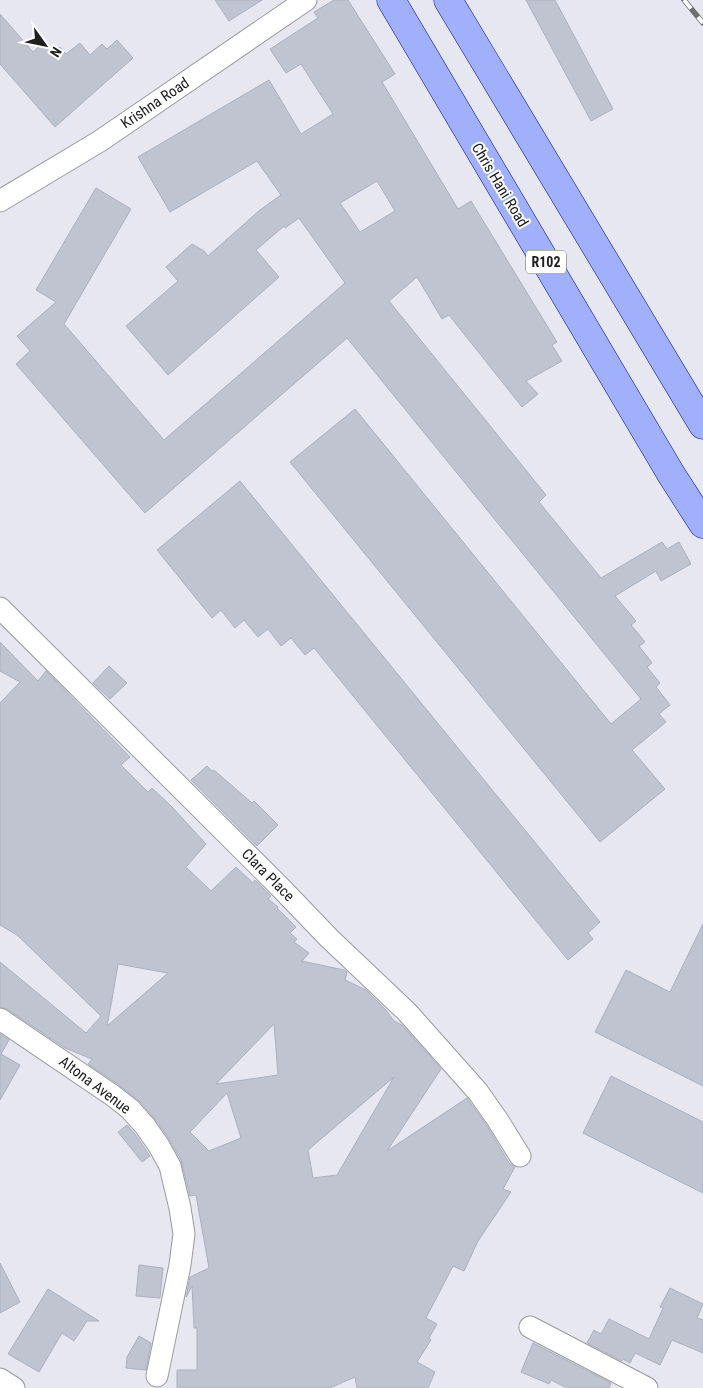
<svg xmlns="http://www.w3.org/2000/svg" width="703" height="1388" font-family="'Roboto Condensed',sans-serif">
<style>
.building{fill:#c0c4d0;stroke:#a9b0c2;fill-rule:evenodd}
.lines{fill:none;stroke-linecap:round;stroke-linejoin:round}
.minor-casing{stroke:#9a9a9a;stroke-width:23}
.primary-casing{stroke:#020b9a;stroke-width:29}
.minor{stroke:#fff;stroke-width:21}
.primary{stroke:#a1b0fb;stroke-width:28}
.rail-casing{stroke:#6e6e6e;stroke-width:5.5}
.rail{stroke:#fff;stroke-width:4;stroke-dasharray:11;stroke-linecap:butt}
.labels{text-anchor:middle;stroke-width:4;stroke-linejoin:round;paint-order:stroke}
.shield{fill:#fff;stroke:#636363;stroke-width:1}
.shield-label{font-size:14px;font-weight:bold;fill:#202020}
.street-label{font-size:15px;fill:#202020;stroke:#fff}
</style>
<rect width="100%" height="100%" fill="#e6e7f0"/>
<path class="building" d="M 215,0 L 262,0 L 229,21 Z
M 334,0 L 348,0 L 395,74 L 382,82 L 458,209 L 471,201 L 557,342 L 552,345 L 562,361 L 526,381 L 538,394 L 522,407 L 449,315 L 442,319 L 417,277 L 389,301 L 546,495 L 539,502 L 601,578 L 662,542 L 667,549 L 679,542 L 691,564 L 661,581 L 656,571 L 615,596 L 636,621 L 631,625 L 645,642 L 639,646 L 652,663 L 647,667 L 660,683 L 656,687 L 670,705 L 659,714 L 666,722 L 632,750 L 665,789 L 600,842 L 290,462 L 355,409 L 611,724 L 641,699 L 347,338 L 145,513 L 16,364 L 30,351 L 17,336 L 56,302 L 36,290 L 96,188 L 131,209 L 64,324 L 164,440 L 345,283 L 299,218 L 285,228 L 284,226 L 256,250 L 279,277 L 168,375 L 126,326 L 178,281 L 166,267 L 192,244 L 204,251 L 208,256 L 260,210 L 281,195 L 257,161 L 170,212 L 138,157 L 269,80 L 301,134 L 333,114 L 301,64 L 286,73 L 270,49 L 318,18 L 314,12 ZM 377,181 L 395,211 L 360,232 L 340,203 Z
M 526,0 L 555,0 L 613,109 L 591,121 Z
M 0,14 L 33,52 L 43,43 L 52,53 L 60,47 L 66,54 L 80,43 L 90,55 L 102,44 L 107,49 L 117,40 L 133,58 L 55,127 L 0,64 Z
M 240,481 L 600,922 L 588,933 L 593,939 L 568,960 L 314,648 L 305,655 L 291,638 L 281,646 L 268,629 L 258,637 L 244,620 L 235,628 L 221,610 L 212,618 L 157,550 Z
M 0,642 L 38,681 L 46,671 L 130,757 L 121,765 L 148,792 L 152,788 L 172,807 L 206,844 L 186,867 L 211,891 L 236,867 L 253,883 L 255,880 L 271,896 L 268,899 L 278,907 L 277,908 L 296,927 L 290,933 L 297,939 L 294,942 L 309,953 L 302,961 L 344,970 L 347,972 L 345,980 L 366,990 L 386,1010 L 394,1021 L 402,1025 L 441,1069 L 387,1151 L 467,1098 L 487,1126 L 509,1163 L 515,1167 L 503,1189 L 511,1192 L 478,1241 L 464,1271 L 453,1266 L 426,1318 L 437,1324 L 429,1338 L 431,1340 L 417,1362 L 435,1372 L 428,1388 L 357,1388 L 355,1377 L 330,1388 L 177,1388 L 177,1370 L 197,1370 L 197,1328 L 194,1328 L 192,1286 L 186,1297 L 190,1277 L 209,1268 L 196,1195 L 190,1196 L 181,1160 L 169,1139 L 155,1119 L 139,1101 L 119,1085 L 88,1064 L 92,1059 L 65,1048 L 7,1009 L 0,1007 L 0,962 L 86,1033 L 101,1016 L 17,935 L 0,925 L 0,703 L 20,682 L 0,671 ZM 118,964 L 168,973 L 107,1026 L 111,1005 ZM 274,1024 L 278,1075 L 216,1084 ZM 394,1077 L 337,1175 L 313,1178 L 308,1150 ZM 227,1093 L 241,1138 L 209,1151 L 190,1132 Z
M 109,666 L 127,683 L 110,699 L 93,683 Z
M 207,766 L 212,771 L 214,770 L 252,803 L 254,801 L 278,825 L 257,846 L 191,780 Z
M 703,924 L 703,1086 L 595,1032 L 626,970 L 670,992 Z
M 0,1034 L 9,1040 L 1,1054 L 20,1065 L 0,1100 Z
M 611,1076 L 703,1122 L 703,1193 L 583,1133 Z
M 127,1125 L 135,1134 L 150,1156 L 142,1162 L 118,1132 Z
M 0,1263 L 20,1302 L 0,1313 Z
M 139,1265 L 163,1268 L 160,1298 L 136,1296 Z
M 670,1288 L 703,1304 L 697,1318 L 703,1320 L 703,1353 L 672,1340 L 660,1365 L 635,1353 L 630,1363 L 623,1359 L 622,1361 L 587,1343 L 594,1330 L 601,1334 L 609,1319 L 649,1339 L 663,1308 L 660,1307 Z
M 48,1289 L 99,1321 L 87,1321 L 74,1341 L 62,1333 L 39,1372 L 8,1354 Z
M 139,1336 L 151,1343 L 146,1370 L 126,1368 L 127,1357 Z
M 533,1343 L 611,1383 L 609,1388 L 567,1388 L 551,1380 L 549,1384 L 521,1372 Z"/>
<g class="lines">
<defs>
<path id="minor" d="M 0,201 L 100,141 L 306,0
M 0,608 L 280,887 L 329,938 L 407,1012 L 478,1092 L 497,1119 L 520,1156
M 0,1019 L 112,1095 L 130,1109 L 145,1126 L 159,1146 L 170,1166 L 180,1208 L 184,1234 L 180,1265 L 157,1376
M 530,1327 L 647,1388
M 0,1379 L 14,1388"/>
<path id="primary" d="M 391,0 L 671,474 L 703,524
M 448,0 L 703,425"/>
</defs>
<use href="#minor" class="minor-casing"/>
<use href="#primary" class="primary-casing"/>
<use href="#minor" class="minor"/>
<use href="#primary" class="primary"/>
<defs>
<path id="rail" d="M 684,0 L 703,23"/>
</defs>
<use href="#rail" class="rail-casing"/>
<use href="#rail" class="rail"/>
</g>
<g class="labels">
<rect class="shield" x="526" y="250.5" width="40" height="23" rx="4"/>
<g class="shield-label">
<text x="546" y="267">R102</text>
</g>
<g class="street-label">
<text transform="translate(155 103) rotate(-34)" y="5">Krishna Road</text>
<text transform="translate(500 185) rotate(59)" y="5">Chris Hani Road</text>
<text transform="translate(268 875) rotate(45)" y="5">Clara Place</text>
<text transform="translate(95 1085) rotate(37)" y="5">Altona Avenue</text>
</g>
</g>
<g transform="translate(45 45) rotate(123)" stroke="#ffffff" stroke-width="4" paint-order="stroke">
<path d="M0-4L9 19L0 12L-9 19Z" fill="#202020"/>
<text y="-8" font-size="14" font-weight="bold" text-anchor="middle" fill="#202020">N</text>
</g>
</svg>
